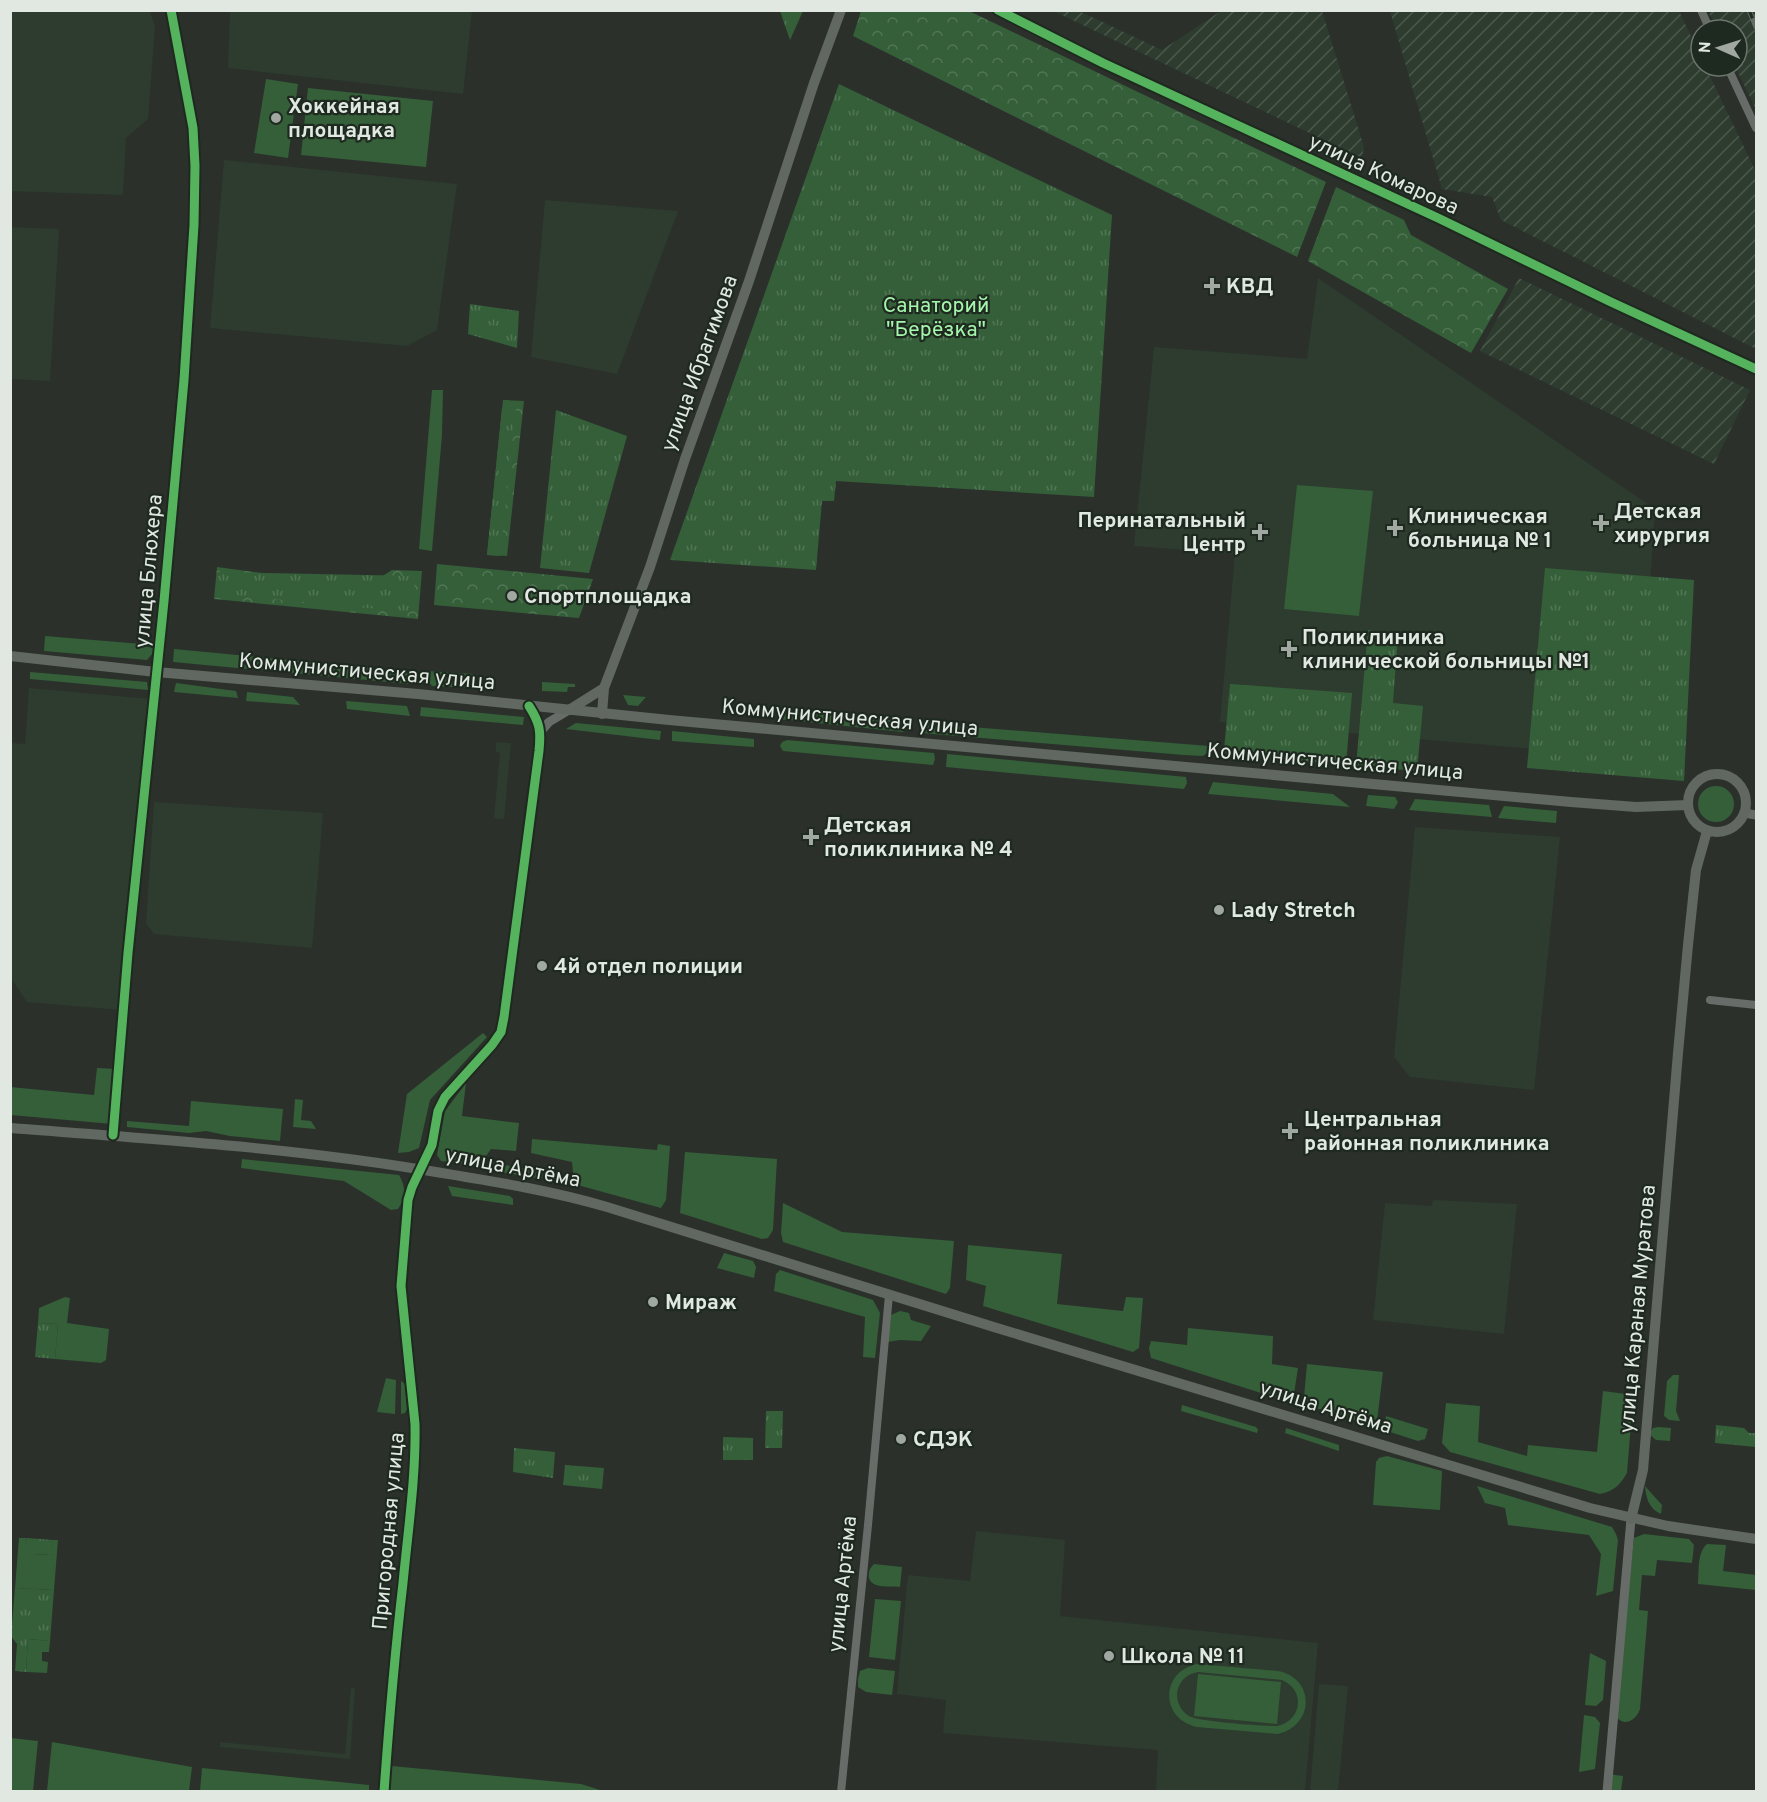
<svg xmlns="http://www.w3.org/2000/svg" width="1767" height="1802" font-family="Overpass,sans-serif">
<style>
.built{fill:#2d3c2e}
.industrial{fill:url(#industrial-furrows)}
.green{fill:#345f39;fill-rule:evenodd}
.forest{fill:url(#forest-crowns)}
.park{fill:url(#park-tufts)}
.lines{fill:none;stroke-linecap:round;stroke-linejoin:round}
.minor{stroke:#686c68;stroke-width:8}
.tertiary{stroke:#686c68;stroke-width:9}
.secondary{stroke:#616761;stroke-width:10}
.rail-casing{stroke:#666a66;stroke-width:5}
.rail{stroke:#1e291f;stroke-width:3;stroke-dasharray:9;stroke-linecap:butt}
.cycleway-casing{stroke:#1e291f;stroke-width:13}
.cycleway{stroke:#56b35d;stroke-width:9}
.poi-dot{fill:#a1a8a1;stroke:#1e291f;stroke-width:2}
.labels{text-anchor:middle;stroke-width:4.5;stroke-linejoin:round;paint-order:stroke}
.poi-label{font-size:21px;font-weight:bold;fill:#e1e8e1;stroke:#1e291f;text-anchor:start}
.street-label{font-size:21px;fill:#e1e8e1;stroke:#1e291f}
.park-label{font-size:21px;fill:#a5f6ac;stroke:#1e291f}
</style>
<defs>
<pattern id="industrial-furrows" width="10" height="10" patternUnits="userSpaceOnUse" patternTransform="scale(1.5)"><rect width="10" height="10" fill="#2d3c2e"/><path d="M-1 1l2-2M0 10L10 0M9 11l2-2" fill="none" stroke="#4b584c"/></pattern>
<pattern id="forest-crowns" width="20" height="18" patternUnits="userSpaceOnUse" patternTransform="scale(1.5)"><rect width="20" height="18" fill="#345f39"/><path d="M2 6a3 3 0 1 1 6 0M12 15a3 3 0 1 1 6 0" fill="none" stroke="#517655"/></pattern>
<pattern id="park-tufts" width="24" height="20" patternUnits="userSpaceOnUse" patternTransform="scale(1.5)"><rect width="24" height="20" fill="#345f39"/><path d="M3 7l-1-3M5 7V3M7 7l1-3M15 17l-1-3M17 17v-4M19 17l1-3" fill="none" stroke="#517655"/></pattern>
</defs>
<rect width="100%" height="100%" fill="#2b302b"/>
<path class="built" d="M 11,10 L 150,11 L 155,27 L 148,119 L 126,138 L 123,195 L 11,191 Z
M 230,11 L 472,11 L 463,94 L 228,68 Z
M 224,160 L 457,184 L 437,330 L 407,346 L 210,328 Z
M 545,200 L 678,211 L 617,374 L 531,357 Z
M 10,227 L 59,229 L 50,381 L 11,379 Z
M 1318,278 L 1655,509 L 1639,758 L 1220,722 L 1235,554 L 1134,546 L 1154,347 L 1307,359 Z
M 29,688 L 150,699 L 121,1010 L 27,1002 L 11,978 L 10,743 L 25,744 Z
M 496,742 L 511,743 L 504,819 L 494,818 L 500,753 L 496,752 Z
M 154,802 L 323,813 L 312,948 L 154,934 L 146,923 Z
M 1415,827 L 1560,837 L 1534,1090 L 1410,1077 L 1394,1057 Z
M 1433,1200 L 1517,1204 L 1504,1334 L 1373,1320 L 1385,1203 L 1432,1206 Z
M 976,1531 L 1065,1540 L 1060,1616 L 1318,1643 L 1305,1791 L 1156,1791 L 1158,1750 L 943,1733 L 946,1700 L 897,1694 L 908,1575 L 970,1581 Z
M 1319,1684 L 1348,1686 L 1338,1791 L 1310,1791 Z
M 351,1688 L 355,1688 L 350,1759 L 220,1747 L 220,1742 L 345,1754 Z"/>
<path class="industrial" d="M 1053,11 L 1079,11 L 1162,50 L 1221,11 L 1322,11 L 1364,147 L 1362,158 Z
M 1390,11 L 1679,11 L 1701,57 L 1701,66 L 1705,66 L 1756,172 L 1756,349 L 1501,220 L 1492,197 L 1442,189 Z
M 1708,11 L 1756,11 L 1756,110 L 1735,66 L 1737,66 L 1737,30 L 1718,30 Z
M 1519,278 L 1750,390 L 1714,464 L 1480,351 Z"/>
<path class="green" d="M 266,79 L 298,84 L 288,158 L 254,153 Z
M 308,88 L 433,101 L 426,167 L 301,155 Z
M 432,390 L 443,390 L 442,435 L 432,551 L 419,549 Z
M 1297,485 L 1373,491 L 1359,616 L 1284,609 Z
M 45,636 L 154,645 L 153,653 L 147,660 L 44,651 Z
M 174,649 L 415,672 L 410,684 L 173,662 Z
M 427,671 L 474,674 L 473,688 L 432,686 L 427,680 Z
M 30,672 L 147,682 L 148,690 L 30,679 Z
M 542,682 L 575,684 L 575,687 L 568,687 L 567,692 L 542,691 Z
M 176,683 L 236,691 L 238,698 L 174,692 Z
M 247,692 L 293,697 L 300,705 L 246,701 Z
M 623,695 L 646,697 L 638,706 L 628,705 Z
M 346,701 L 407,706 L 410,716 L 347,709 Z
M 421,707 L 524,717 L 523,725 L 420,716 Z
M 777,709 L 909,722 L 903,732 L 778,719 Z
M 576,723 L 661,731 L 660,740 L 566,729 Z
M 921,723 L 1209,746 L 1208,752 L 1203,756 L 1184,755 L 921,733 Z
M 672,731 L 754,739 L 754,747 L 672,741 Z
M 787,740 L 934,753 L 935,759 L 933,765 L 783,751 L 780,746 L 782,742 Z
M 947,754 L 1186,777 L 1187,783 L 1184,789 L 946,767 Z
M 1213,782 L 1333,794 L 1350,807 L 1208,794 Z
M1698 804a18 18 0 1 1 36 0a18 18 0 1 1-36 0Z
M 1368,795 L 1395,797 L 1398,802 L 1394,809 L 1366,806 Z
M 1415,799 L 1489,805 L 1492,817 L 1409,810 Z
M 1504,806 L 1557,811 L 1556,823 L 1498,818 Z
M 483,1033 L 487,1037 L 430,1100 L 419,1148 L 409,1152 L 398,1153 L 407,1094 Z
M 97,1068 L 116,1069 L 112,1124 L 11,1115 L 10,1087 L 94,1095 Z
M 466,1083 L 462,1116 L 519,1123 L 516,1151 L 491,1149 L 479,1166 L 441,1161 L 437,1155 L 445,1111 Z
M 295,1099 L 303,1100 L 301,1120 L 311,1121 L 316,1129 L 293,1127 Z
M 191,1101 L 283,1109 L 280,1141 L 230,1136 L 206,1131 L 189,1133 L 127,1127 L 127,1121 L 189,1126 Z
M 532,1139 L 657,1150 L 658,1144 L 670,1146 L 666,1200 L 661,1208 L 574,1184 L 572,1162 L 531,1153 Z
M 685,1152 L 777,1159 L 773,1230 L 768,1238 L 762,1239 L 680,1213 Z
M 242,1159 L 399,1175 C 406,1187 406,1197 398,1209 L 391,1210 L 344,1181 L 241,1168 Z
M 493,1163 L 543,1172 L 542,1179 L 488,1170 Z
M 448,1186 L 510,1196 L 513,1199 L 513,1205 L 452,1196 Z
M 783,1203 L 842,1232 L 954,1241 L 950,1288 L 946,1294 L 783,1242 L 781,1233 Z
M 968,1245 L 1062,1254 L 1057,1304 L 1123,1311 L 1126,1297 L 1143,1298 L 1139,1348 L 1133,1352 L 983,1306 L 986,1286 L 966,1280 Z
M 724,1253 L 753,1261 L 756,1267 L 754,1278 L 717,1268 Z
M 780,1270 L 873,1300 L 880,1313 L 875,1358 L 863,1357 L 865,1317 L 774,1291 L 776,1274 Z
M 65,1297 L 70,1298 L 67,1323 L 109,1329 L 106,1360 L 101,1363 L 55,1359 L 58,1324 L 38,1323 L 39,1308 Z
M 900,1311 L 909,1313 L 911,1320 L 931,1326 L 921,1341 L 900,1340 L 887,1342 L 891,1315 Z
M 1188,1328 L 1273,1336 L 1272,1364 L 1298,1368 L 1293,1400 L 1289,1402 L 1151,1358 L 1149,1348 L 1151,1341 L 1187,1345 Z
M 1307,1364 L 1383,1372 L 1377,1421 L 1375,1426 L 1309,1406 L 1305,1403 L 1304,1397 Z
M 1673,1375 L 1679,1375 L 1676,1411 L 1680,1421 L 1669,1420 L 1664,1416 L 1667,1381 Z
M 386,1378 L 396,1380 L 395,1414 L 377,1412 Z
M 401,1381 L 405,1384 L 407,1409 L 405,1413 L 401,1414 Z
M 1603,1391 L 1626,1394 L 1633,1399 L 1627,1473 C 1620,1485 1614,1491 1600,1494 L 1450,1452 L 1442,1443 L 1446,1403 L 1480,1406 L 1478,1442 L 1527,1456 L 1528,1445 L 1597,1452 Z
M 1182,1405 L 1256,1427 L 1258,1430 L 1257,1433 L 1181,1411 Z
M 1386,1416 L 1428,1429 L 1425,1439 L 1418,1441 L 1387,1431 L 1385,1426 Z
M 1658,1427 L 1671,1428 L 1670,1441 L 1656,1440 L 1649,1434 L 1653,1428 Z
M 1286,1428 L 1339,1445 L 1339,1451 L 1285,1433 Z
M 1387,1456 L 1442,1471 L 1440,1510 L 1373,1505 L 1376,1462 L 1379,1458 Z
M 1477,1486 L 1612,1527 L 1616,1534 L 1618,1540 L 1613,1591 L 1596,1596 L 1601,1554 L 1589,1535 L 1508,1525 L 1505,1508 L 1485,1503 Z
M 1645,1486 L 1662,1505 L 1661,1514 C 1649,1509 1646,1498 1645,1486 Z
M 1644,1534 L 1689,1539 L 1694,1545 L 1692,1563 L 1657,1560 L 1655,1576 L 1642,1575 L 1639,1610 L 1648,1611 L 1640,1709 C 1636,1721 1623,1728 1615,1715 L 1634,1538 Z
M 19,1538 L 27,1538 L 26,1543 L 33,1554 L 51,1555 L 53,1540 L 58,1540 L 54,1590 L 15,1588 Z
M 1707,1544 L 1726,1545 L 1723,1571 L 1756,1575 L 1756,1590 L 1698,1584 C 1699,1572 1697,1552 1707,1544 Z
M 874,1564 L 902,1567 L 900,1587 C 891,1586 872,1589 869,1578 C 868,1572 870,1568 874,1564 Z
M 875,1599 L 901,1601 L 895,1660 L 869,1657 Z
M 28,1639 L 50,1641 L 49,1652 L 42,1652 L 42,1661 L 48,1662 L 47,1673 L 26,1672 Z
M 1590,1653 L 1606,1661 L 1603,1700 L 1596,1706 L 1585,1705 Z
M 1197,1664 L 1278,1671 C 1315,1678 1315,1725 1278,1734 L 1197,1727 C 1160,1719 1160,1672 1197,1664 ZM 1198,1672 L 1282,1680 C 1306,1690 1302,1721 1277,1726 C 1263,1726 1200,1722 1189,1716 C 1180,1711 1175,1699 1178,1689 C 1181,1679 1188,1674 1198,1672 Z
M 868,1668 L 895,1671 L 892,1695 L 866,1692 L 858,1687 L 858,1679 L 860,1671 Z
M 1198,1674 L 1281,1682 L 1277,1724 L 1194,1716 Z
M 1584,1715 L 1595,1717 L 1600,1723 L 1595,1769 L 1579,1772 Z
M 11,1738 L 38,1741 L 33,1791 L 11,1791 Z
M 52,1742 L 192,1767 L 189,1791 L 47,1791 Z
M 392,1766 L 581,1784 L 603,1791 L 389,1791 Z
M 202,1768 L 369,1785 L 369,1791 L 200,1791 Z
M 1608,1774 L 1623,1776 L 1621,1791 L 1607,1792 Z"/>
<path class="forest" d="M 861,11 L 969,11 L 1326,182 L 1297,257 L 853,36 Z
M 1336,187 L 1404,220 L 1411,235 L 1508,289 L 1471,353 L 1308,261 Z
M 503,400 L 524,401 L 507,556 L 487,555 Z
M 437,564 L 593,579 L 579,618 L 434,605 Z
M 217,567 L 330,582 L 362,589 L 392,570 L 422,571 L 418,619 L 214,599 Z"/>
<path class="park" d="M 780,11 L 803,11 L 790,40 Z
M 839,84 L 1112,215 L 1094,497 L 836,481 L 834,501 L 822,501 L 816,570 L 670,560 Z
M 470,304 L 519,311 L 517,348 L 468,334 Z
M 502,408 L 516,409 L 500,556 L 487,555 Z
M 556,410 L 627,436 L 589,573 L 540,568 Z
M 1545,568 L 1694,580 L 1684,781 L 1527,768 Z
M 216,572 L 416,576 L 410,612 L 220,594 L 221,584 Z
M 1368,630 L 1398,634 L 1393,703 L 1423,706 L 1417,771 L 1356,766 Z
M 1230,684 L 1352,693 L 1346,765 L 1227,755 L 1224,750 Z
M 38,1323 L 58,1324 L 55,1359 L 35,1357 Z
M 766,1411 L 783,1411 L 782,1448 L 765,1448 Z
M 1716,1425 L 1744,1428 L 1749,1433 L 1756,1433 L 1756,1447 L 1715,1443 Z
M 723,1437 L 753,1438 L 753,1460 L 723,1460 Z
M 514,1448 L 555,1452 L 553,1478 L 513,1472 Z
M 565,1465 L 604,1468 L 602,1489 L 563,1485 Z
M 27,1538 L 53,1540 L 52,1555 L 32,1554 L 26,1543 Z
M 15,1588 L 54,1590 L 50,1641 L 28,1639 L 26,1672 L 15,1671 L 17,1644 L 11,1636 Z"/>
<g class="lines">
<path class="minor" d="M 1701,10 L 1710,30
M 1727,66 L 1756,128
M 1710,1000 L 1756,1005
M 841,1792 L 868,1525 L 889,1295"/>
<path class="tertiary" d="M 998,10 L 1103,63 L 1438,218 L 1611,302 L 1756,369
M 541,731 L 549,722 L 569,710
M 1744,813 L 1756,815
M 113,1135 L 128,953 L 164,601 L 184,380 L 194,225 L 195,166 L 193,128 L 171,10
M 384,1792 C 389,1722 395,1652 403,1583 C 408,1530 416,1477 415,1424 L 401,1286 L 408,1200 L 412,1187 L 432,1145 L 438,1111 L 445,1097 L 492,1045 L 501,1032 L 504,1017 L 539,751 C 541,731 540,723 529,706
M 1607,1792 L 1631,1519"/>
<path class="secondary" d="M 10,656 L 156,672 L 418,694 L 669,720 L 1571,802 L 1636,807 L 1688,805
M 569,710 L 604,688
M 602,714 L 604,688 L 650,567 L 685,459 L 749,281 L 814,83 L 841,10
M1688 803a29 29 0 1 1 58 0a29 29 0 1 1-58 0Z
M 10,1128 C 154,1139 299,1148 442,1173 C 497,1182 553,1191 607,1207 L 997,1328 L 1590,1508 L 1668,1526 L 1756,1539
M 1631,1519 L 1643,1470 L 1647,1422 L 1678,1053 L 1688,945 L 1696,870 L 1707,831"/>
<defs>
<path id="rail" d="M 1749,10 L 1756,27"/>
</defs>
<use href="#rail" class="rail-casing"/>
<use href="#rail" class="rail"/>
<defs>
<path id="cycleway" d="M 998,10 L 1103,63 L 1438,218 L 1611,302 L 1756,369
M 113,1135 L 128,953 L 164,601 L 184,380 L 194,225 L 195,166 L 193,128 L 171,10
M 384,1792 C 389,1722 395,1652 403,1583 C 408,1530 416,1477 415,1424 L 401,1286 L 408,1200 L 412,1187 L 432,1145 L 438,1111 L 445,1097 L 492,1045 L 501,1032 L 504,1017 L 539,751 C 541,731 540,723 529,706"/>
</defs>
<use href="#cycleway" class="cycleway-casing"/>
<use href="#cycleway" class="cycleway"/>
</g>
<g class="poi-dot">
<circle cx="276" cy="118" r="6"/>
<path d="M1209 277h6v6h6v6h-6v6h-6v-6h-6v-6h6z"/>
<path d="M1598 514h6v6h6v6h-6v6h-6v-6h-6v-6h6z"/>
<path d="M1392 519h6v6h6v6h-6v6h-6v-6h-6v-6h6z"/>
<path d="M1257 523h6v6h6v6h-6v6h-6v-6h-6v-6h6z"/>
<circle cx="512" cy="596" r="6"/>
<path d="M1286 640h6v6h6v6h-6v6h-6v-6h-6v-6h6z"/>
<path d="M808 828h6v6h6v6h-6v6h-6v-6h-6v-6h6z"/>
<circle cx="1219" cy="910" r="6"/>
<circle cx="542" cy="966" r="6"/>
<path d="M1287 1122h6v6h6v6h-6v6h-6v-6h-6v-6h6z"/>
<circle cx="653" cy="1302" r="6"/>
<circle cx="901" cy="1439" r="6"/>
<circle cx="1109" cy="1656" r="6"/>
</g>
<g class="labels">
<g class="poi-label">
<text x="288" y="113">Хоккейная<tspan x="288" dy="24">площадка</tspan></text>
<text x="1226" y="293">КВД</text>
<text x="1614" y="518">Детская<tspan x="1614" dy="24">хирургия</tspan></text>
<text x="1408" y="523">Клиническая<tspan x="1408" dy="24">больница № 1</tspan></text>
<text x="1246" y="527" text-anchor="end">Перинатальный<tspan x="1246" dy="24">Центр</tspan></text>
<text x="524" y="603">Спортплощадка</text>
<text x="1302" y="644">Поликлиника<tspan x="1302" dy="24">клинической больницы №1</tspan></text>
<text x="824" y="832">Детская<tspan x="824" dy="24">поликлиника № 4</tspan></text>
<text x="1231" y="917">Lady Stretch</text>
<text x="554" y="973">4й отдел полиции</text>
<text x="1304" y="1126">Центральная<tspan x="1304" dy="24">районная поликлиника</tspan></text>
<text x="665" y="1309">Мираж</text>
<text x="913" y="1446">СДЭК</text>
<text x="1121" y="1663">Школа № 11</text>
</g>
<g class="street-label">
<text transform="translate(1384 174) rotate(25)" y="7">улица Комарова</text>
<text transform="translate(699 363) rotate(-70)" y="7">улица Ибрагимова</text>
<text transform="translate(148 571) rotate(-85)" y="7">улица Блюхера</text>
<text transform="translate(367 671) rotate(5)" y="7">Коммунистическая улица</text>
<text transform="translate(850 717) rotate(5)" y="7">Коммунистическая улица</text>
<text transform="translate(1335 761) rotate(5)" y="7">Коммунистическая улица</text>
<text transform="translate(513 1167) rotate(11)" y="7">улица Артёма</text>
<text transform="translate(1637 1309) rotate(-85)" y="7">улица Караная Муратова</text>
<text transform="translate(1326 1407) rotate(17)" y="7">улица Артёма</text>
<text transform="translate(388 1531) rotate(-85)" y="7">Пригородная улица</text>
<text transform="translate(842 1584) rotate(-84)" y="7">улица Артёма</text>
</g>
<g class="park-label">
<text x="936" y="312">Санаторий<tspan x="936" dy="24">"Берёзка"</tspan></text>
</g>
</g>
<rect width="1767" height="1802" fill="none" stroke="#e1e8e1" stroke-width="24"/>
<g transform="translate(1719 48) rotate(273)"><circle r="28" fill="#1e291f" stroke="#6c756d" stroke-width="1.5"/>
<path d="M0-4.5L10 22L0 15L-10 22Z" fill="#a1a8a1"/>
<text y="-9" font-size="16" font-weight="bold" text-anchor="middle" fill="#e1e8e1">N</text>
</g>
</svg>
